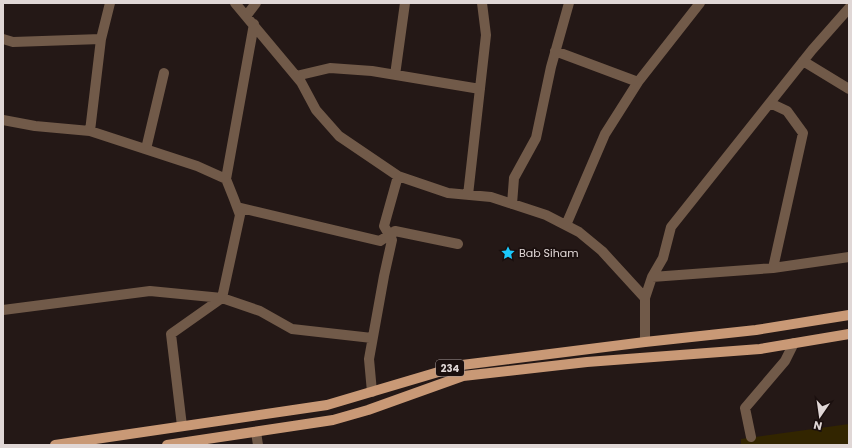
<svg xmlns="http://www.w3.org/2000/svg" width="852" height="448" font-family="Poppins,sans-serif">
<style>
.green{fill:#322500}
.lines{fill:none;stroke-linecap:round;stroke-linejoin:round}
.minor{stroke:#715a49;stroke-width:10}
.primary{stroke:#c99976;stroke-width:10}
.labels{text-anchor:middle;stroke-width:3.5;stroke-linejoin:round;paint-order:stroke}
.shield{fill:#1a0f0e;stroke:#a59b9a;stroke-width:1}
.shield-label{font-size:10px;font-weight:bold;fill:#e0d7d6}
.poi-label{font-size:11px;fill:#e0d7d6;stroke:#1a0f0e;text-anchor:start}
</style>
<rect width="100%" height="100%" fill="#241816"/>
<path class="green" d="M 849,424 L 849,445 L 741,445 L 741,439 Z"/>
<g class="lines">
<path class="minor" d="M 235,3 L 301,82 L 316,110 L 339,136 L 398,176 L 448,193 L 491,197 L 546,215 L 579,232 L 602,251 L 645,298
M 247,15 L 256,3
M 3,39 L 13,42 L 101,39
M 555,51 L 638,82
M 803,61 L 849,89
M 395,75 L 405,3
M 296,76 L 330,68 L 372,71 L 480,89
M 770,103 L 787,111 L 803,133 L 773,268
M 3,120 L 35,126 L 90,131 L 197,166 L 226,179 L 234,199 L 240,215 L 222,298 L 171,334 L 182,426
M 90,131 L 101,39 L 110,3
M 146,149 L 164,73
M 226,179 L 254,24
M 468,195 L 486,35 L 482,3
M 512,204 L 514,178 L 536,138 L 551,67 L 569,3
M 237,207 L 380,241 L 395,231 L 458,244
M 566,225 L 605,134 L 638,82 L 700,3
M 652,277 L 773,268 L 849,257
M 3,310 L 150,291 L 222,298 L 260,311 L 292,329 L 372,338
M 645,342 L 645,298 L 652,277 L 663,258 L 671,227 L 812,50 L 849,8
M 372,392 L 369,359 L 384,276 L 392,240 L 384,226 L 398,176
M 256,432 L 258,445
M 751,437 L 745,408 L 785,361 L 794,343"/>
<path class="primary" d="M 55,445 L 327,405 L 462,365 L 645,342 L 756,330 L 849,315
M 167,445 L 333,420 L 368,410 L 463,376 L 587,362 L 760,349 L 849,334"/>
</g>
<defs>
<symbol id="sight-bare" viewBox="-9 -9 18 18"><path d="M0-6L1.8-2.2L6-1.7L2.9 1.2L3.7 5.4L0 3.3L-3.7 5.4L-2.9 1.2L-6-1.7L-1.8-2.2Z" fill="#1bc9fc" stroke="#1a0f0e" stroke-width="2.5" paint-order="stroke"/></symbol>
</defs>
<g fill-rule="evenodd">
<use href="#sight-bare" x="498" y="243" width="20" height="20"/>
</g>
<g class="labels">
<rect class="shield" x="436" y="360" width="28" height="16" rx="3"/>
<g class="shield-label">
<text x="450" y="372">234</text>
</g>
<g class="poi-label">
<text x="519" y="257">Bab Siham</text>
</g>
</g>
<rect width="852" height="448" fill="none" stroke="#e0d7d6" stroke-width="8"/>
<g transform="translate(820 416) rotate(193)" stroke="#1a0f0e" stroke-width="3" paint-order="stroke">
<path d="M0-3L7 15L0 10L-7 15Z" fill="#e0d7d6"/>
<text y="-6" font-size="11" font-weight="bold" text-anchor="middle" fill="#e0d7d6">N</text>
</g>
</svg>
